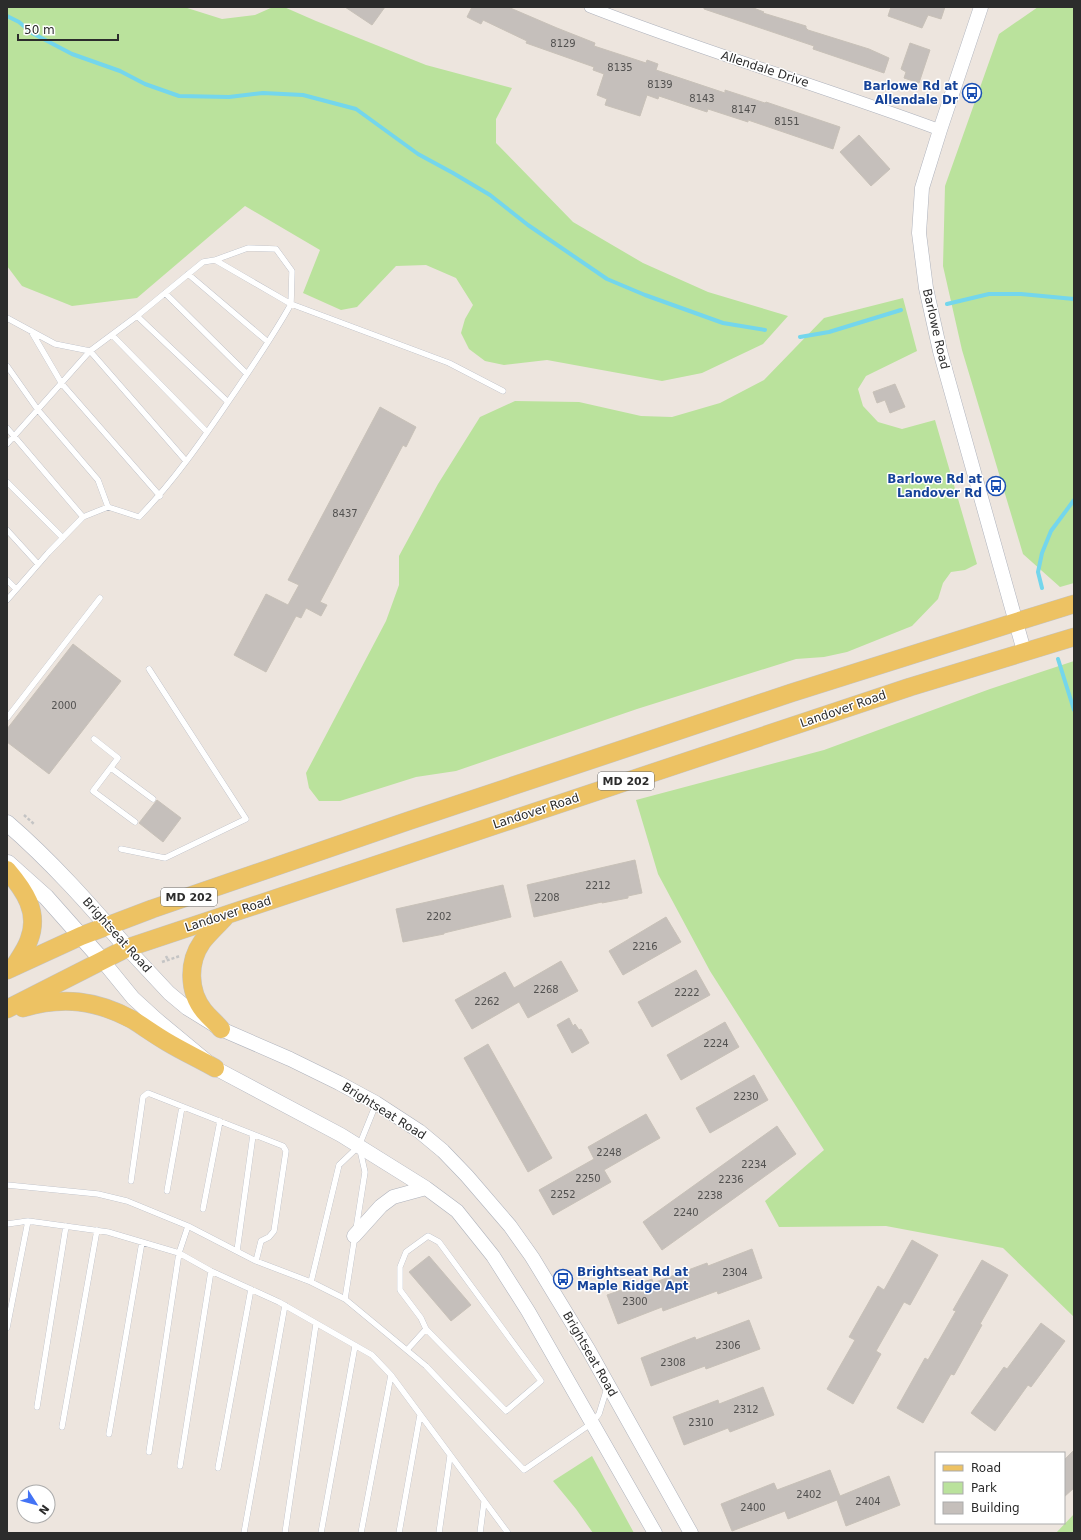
<svg xmlns="http://www.w3.org/2000/svg" width="1081" height="1540" viewBox="0 0 1081 1540" font-family="'DejaVu Sans',sans-serif">
  <rect width="100%" height="100%" fill="#ede5de"/>
  <path fill="#bae29c" d="M7,7H184L222,19L255,15L273,7H284L316,21L426,65L512,88L496,119V143L573,222L643,263L708,292L788,316L763,344L702,373L662,381L547,360L504,365L485,361L469,349L461,333L465,319L473,305L456,278L426,265L396,266L357,307L341,310L303,293L320,250L245,206L137,298L72,306L22,286L7,266Z
    M1038,7H1074V583L1060,587L1023,554L962,350L943,266L945,186L999,34Z
    M903,298L917,351L866,376L858,389L863,406L878,422L902,429L935,420L977,564L965,570L951,572L943,583L938,599L912,626L847,652L824,657L796,659L637,709L456,771L416,777L340,801H319L309,788L306,773L386,621L399,585V556L438,484L480,417L515,401L579,402L641,416L672,417L720,403L764,380L824,318Z
    M1074,661V1317L1003,1248L886,1226L779,1227L765,1201L824,1150L710,971L658,874L636,800L824,750L990,689Z
    M592,1456L634,1533H593L576,1509L553,1481Z
    M1074,1514V1533H1056Z"/>
  <g fill="none" stroke-linecap="round" stroke-linejoin="round">
    <path stroke="#74d6ec" stroke-width="4" d="M7,16L19,22L32,33L72,54L120,71L145,84L179,96L229,97L263,93L303,95L356,109L418,154L453,173L490,195L528,225L607,279L645,295L723,323L765,330
      M947,304L989,294H1021L1074,299
      M800,337L829,332L901,310
      M1042,588L1038,572L1042,553L1051,531L1074,500
      M1058,659L1074,710"/>
  </g>
  <path fill="#c5bfbb" stroke="#c8c1b8" d="M345,7H385L372,25Z
    M472,7H508L557,28L595,43L594,46L646,63L647,60L658,64L656,70L725,93V90L765,103L766,102L840,127L833,149L748,120V122L708,109L707,112L659,96L658,99L647,95L640,116L605,105L607,99L597,95L604,74L593,70L594,67L526,43L527,41L483,20L481,24L467,17Z
    M704,7H751L764,12L763,13L806,26V28L808,30L869,49L889,58L884,73L813,49L814,46L704,9Z
    M891,7H945L941,19L928,15L922,28L888,16Z
    M910,43L930,50L919,83L904,78L906,72L901,69Z
    M859,135L890,169L871,186L840,152Z
    M895,384L905,407L890,413L885,400L877,403L873,392Z
    M380,407L416,427L406,447L403,445L320,602L327,605L321,616L306,608L301,618L296,616L266,672L234,655L266,594L288,605L299,585L288,580Z
    M73,644L121,681L49,774L7,742V729Z
    M157,800L181,818L163,842L139,823Z
    M635,860L642,893L628,896V898L602,903V902L534,917L527,885Z
    M503,885L511,917L444,933V934L403,942L396,909Z
    M666,917L681,942L623,975L609,951Z
    M561,961L578,991L528,1018L519,1002L472,1029L455,1000L505,972L514,988Z
    M696,970L710,995L652,1027L638,1002Z
    M569,1018L573,1026L575,1024L579,1030L581,1029L589,1043L572,1053L557,1025Z
    M725,1022L739,1047L681,1080L667,1055Z
    M488,1044L552,1158L528,1172L464,1058Z
    M754,1075L768,1100L710,1133L696,1108Z
    M646,1114L660,1138L604,1170L611,1182L553,1215L539,1190L594,1159L588,1147Z
    M777,1126L796,1154L662,1250L643,1222Z
    M912,1240L938,1255L910,1305L904,1302L876,1351L881,1354L853,1404L827,1389L855,1340L849,1337L878,1286L884,1290Z
    M752,1249L762,1278L718,1294L717,1291L663,1311L662,1307L618,1324L607,1295L652,1279L653,1283L707,1263L708,1266Z
    M429,1256L471,1305L451,1321L409,1272Z
    M982,1260L1008,1275L980,1324L982,1325L954,1375L951,1374L923,1423L897,1408L925,1358L928,1360L956,1311L953,1310Z
    M749,1320L760,1349L706,1369L705,1366L651,1386L641,1358L695,1337L696,1340Z
    M1041,1323L1065,1341L1031,1387L1028,1385L995,1431L971,1413L1004,1367L1007,1369Z
    M763,1387L774,1415L730,1432L728,1428L684,1445L673,1417L718,1400L719,1404Z
    M1074,1450V1488L1064,1497V1460Z
    M830,1470L840,1496L889,1476L900,1505L846,1526L837,1500L788,1519L785,1511L732,1531L721,1504L774,1483L777,1490Z"/>
  <g fill="none" stroke-linecap="round" stroke-linejoin="round">
    <defs>
      <path id="service" d="M188,274L268,342
        M165,293L247,374
        M137,316L228,402
        M7,318L55,344L90,351L137,316L203,262L215,260L291,304L292,271L276,249L248,248L215,260
        M31,331L62,384L160,496
        M112,335L207,432
        M7,366L38,410L98,480L108,507
        M7,428L83,517
        M7,444L90,351L186,461
        M7,482L63,538
        M7,530L38,564
        M7,580L16,589
        M7,600L48,553L83,517L108,507L139,517C173,482 201,442 228,402C250,370 272,338 291,304L449,363L503,391
        M7,718L100,598
        M94,739L118,758L93,791L135,822
        M111,768L153,799
        M121,849L165,858L246,819L149,669
        M131,1181L143,1097L148,1093L283,1146L286,1151L274,1231L269,1237L261,1241L256,1261
        M7,1185L98,1194L127,1201L188,1226L256,1261L311,1282L345,1299L426,1366L524,1470L592,1423L599,1414L607,1388
        M167,1191L182,1107
        M203,1209L220,1121
        M7,1224L28,1221L108,1232L179,1253L149,1452
        M188,1226L179,1253L211,1271L279,1302L372,1355L391,1375L508,1533
        M237,1251L253,1135
        M311,1282L339,1165L359,1146L376,1104
        M345,1299L365,1172L360,1150
        M7,1328L28,1221
        M407,1350L426,1329L421,1318L400,1290V1267L406,1252L428,1236L439,1242L541,1381L506,1411L426,1329
        M37,1407L66,1226
        M62,1427L97,1230
        M109,1434L142,1242
        M180,1466L211,1271
        M218,1468L251,1289
        M244,1533L285,1305
        M285,1533L316,1324
        M321,1533L355,1346
        M361,1533L391,1375
        M399,1533L420,1415
        M439,1533L450,1456
        M480,1533L484,1502"/>
      <path id="minor" d="M590,7C705,52 824,87 940,130"/>
      <path id="tertiary" d="M981,7L940,130L922,188L919,233L926,288L940,351L1024,651
        M127,948L169,993L187,1008L221,1029L290,1059L339,1083L376,1103L419,1131L443,1151L467,1176L510,1226L532,1257L588,1349L691,1533
        M102,960L133,998L156,1019L215,1068L341,1135L426,1188L457,1211L493,1256L528,1311L655,1533
        M354,1236L381,1206L393,1197L426,1188"/>
      <path id="secondary" d="M7,823C51,861 89,904 127,948
        M8,863L46,897L102,960"/>
      <path id="primary" d="M7,870C24,890 40,912 29,940C26,949 20,957 15,965
        M7,970L81,936L152,909L408,821L791,693L1016,622L1074,604
        M23,1008C63,996 96,1000 133,1020C144,1027 155,1035 167,1042C182,1051 199,1059 215,1068
        M7,1009L127,948L910,687L1074,637
        M221,1029C216,1023 209,1017 204,1011C188,991 188,962 202,942C209,933 218,925 225,917"/>
    </defs>
    <use href="#service" stroke="#aeb2bc" stroke-width="6"/>
    <use href="#minor" stroke="#aeb2bc" stroke-width="12"/>
    <use href="#tertiary" stroke="#aeb2bc" stroke-width="15"/>
    <use href="#secondary" stroke="#aeb2bc" stroke-width="17"/>
    <use href="#primary" stroke="#c4c4c4" stroke-width="19"/>
    <path stroke="#c4c4c4" stroke-width="2.5" stroke-dasharray="3 2" stroke-linecap="butt" d="M24,815L34,824
      M166,956L168,960
      M162,962L180,956"/>
    <use href="#service" stroke="#fff" stroke-width="5.5"/>
    <use href="#minor" stroke="#fff" stroke-width="11"/>
    <use href="#tertiary" stroke="#fff" stroke-width="14"/>
    <use href="#secondary" stroke="#fff" stroke-width="16"/>
    <use href="#primary" stroke="#edc263" stroke-width="18"/>
  </g>
  <defs>
    <symbol id="bus-ring" viewBox="-11 -11 22 22"><circle r="9.5" fill="#fff" stroke="#1a4fb4" stroke-width="1.5"/><path d="M-5-6H5V4H4V6H2V4H-2V6H-4V4H-5ZM-3.5-4V0h7V-4ZM-3.5 1.2v1.5H-2V1.2ZM2 1.2v1.5H3.5V1.2Z" fill="#1a4fb4"/></symbol>
  </defs>
  <g fill-rule="evenodd">
    <use href="#bus-ring" x="961" y="82" width="22" height="22"/>
    <use href="#bus-ring" x="985" y="475" width="22" height="22"/>
    <use href="#bus-ring" x="552" y="1268" width="22" height="22"/>
  </g>
  <g text-anchor="middle" stroke-width="3" stroke-linejoin="round" paint-order="stroke">
    <g font-size="10" fill="#525150">
      <text x="563" y="47">8129</text>
      <text x="620" y="71">8135</text>
      <text x="660" y="88">8139</text>
      <text x="702" y="102">8143</text>
      <text x="744" y="113">8147</text>
      <text x="787" y="125">8151</text>
      <text x="345" y="517">8437</text>
      <text x="64" y="709">2000</text>
      <text x="598" y="889">2212</text>
      <text x="547" y="901">2208</text>
      <text x="439" y="920">2202</text>
      <text x="645" y="950">2216</text>
      <text x="546" y="993">2268</text>
      <text x="687" y="996">2222</text>
      <text x="487" y="1005">2262</text>
      <text x="716" y="1047">2224</text>
      <text x="746" y="1100">2230</text>
      <text x="609" y="1156">2248</text>
      <text x="754" y="1168">2234</text>
      <text x="588" y="1182">2250</text>
      <text x="731" y="1183">2236</text>
      <text x="563" y="1198">2252</text>
      <text x="710" y="1199">2238</text>
      <text x="686" y="1216">2240</text>
      <text x="735" y="1276">2304</text>
      <text x="635" y="1305">2300</text>
      <text x="728" y="1349">2306</text>
      <text x="673" y="1366">2308</text>
      <text x="746" y="1413">2312</text>
      <text x="701" y="1426">2310</text>
      <text x="809" y="1498">2402</text>
      <text x="868" y="1505">2404</text>
      <text x="753" y="1511">2400</text>
    </g>
    <g fill="#fff" stroke="#6b6b6b" stroke-width="1">
      <rect x="598" y="772" width="56" height="18" rx="3"/>
      <rect x="161" y="888" width="56" height="18" rx="3"/>
    </g>
    <g font-size="11" font-weight="bold" fill="#2c2c2c">
      <text x="626" y="785">MD 202</text>
      <text x="189" y="901">MD 202</text>
    </g>
    <g font-size="12" fill="#2c2c2c" stroke="#fff">
      <text transform="translate(765 69) rotate(18)" y="4">Allendale Drive</text>
      <text transform="translate(936 329) rotate(77)" y="4">Barlowe Road</text>
      <text transform="translate(843 709) rotate(-19)" y="4">Landover Road</text>
      <text transform="translate(536 811) rotate(-18)" y="4">Landover Road</text>
      <text transform="translate(228 914) rotate(-18)" y="4">Landover Road</text>
      <text transform="translate(117 935) rotate(48)" y="4">Brightseat Road</text>
      <text transform="translate(384 1111) rotate(32)" y="4">Brightseat Road</text>
      <text transform="translate(590 1354) rotate(60)" y="4">Brightseat Road</text>
    </g>
    <g font-size="12" font-weight="bold" fill="#164399" stroke="#fff" text-anchor="end">
      <text x="958" y="90">Barlowe Rd at<tspan x="958" dy="14">Allendale Dr</tspan></text>
      <text x="982" y="483">Barlowe Rd at<tspan x="982" dy="14">Landover Rd</tspan></text>
      <text x="577" y="1276" text-anchor="start">Brightseat Rd at<tspan x="577" dy="14">Maple Ridge Apt</tspan></text>
    </g>
  </g>
  <rect width="1081" height="1540" fill="none" stroke="#2c2c2c" stroke-width="16"/>
  <rect x="935" y="1452" width="130" height="72" fill="#ffffff" stroke="#ababab"/>
  <rect x="943" y="1465" width="20" height="6" fill="#edc263" stroke="#ababab"/>
  <text x="971" y="1472" font-size="12" fill="#2c2c2c">Road</text>
  <rect x="943" y="1482" width="20" height="12" fill="#bae29c" stroke="#ababab"/>
  <text x="971" y="1492" font-size="12" fill="#2c2c2c">Park</text>
  <rect x="943" y="1502" width="20" height="12" fill="#c5bfbb" stroke="#ababab"/>
  <text x="971" y="1512" font-size="12" fill="#2c2c2c">Building</text>
  <g transform="translate(36 1504) rotate(126)"><circle r="19" fill="#ffffff" stroke="#ababab"/>
  <path d="M0-3L7 15L0 10L-7 15Z" fill="#4373f5"/>
  <text y="-6" font-size="11" font-weight="bold" text-anchor="middle" fill="#2c2c2c">N</text>
  </g>
  <path d="M18 34v6h100v-6" fill="none" stroke="#2c2c2c" stroke-width="2"/>
  <text x="24" y="34" font-size="12" fill="#2c2c2c" stroke="#ffffff" stroke-width="3" paint-order="stroke">50 m</text>
</svg>
